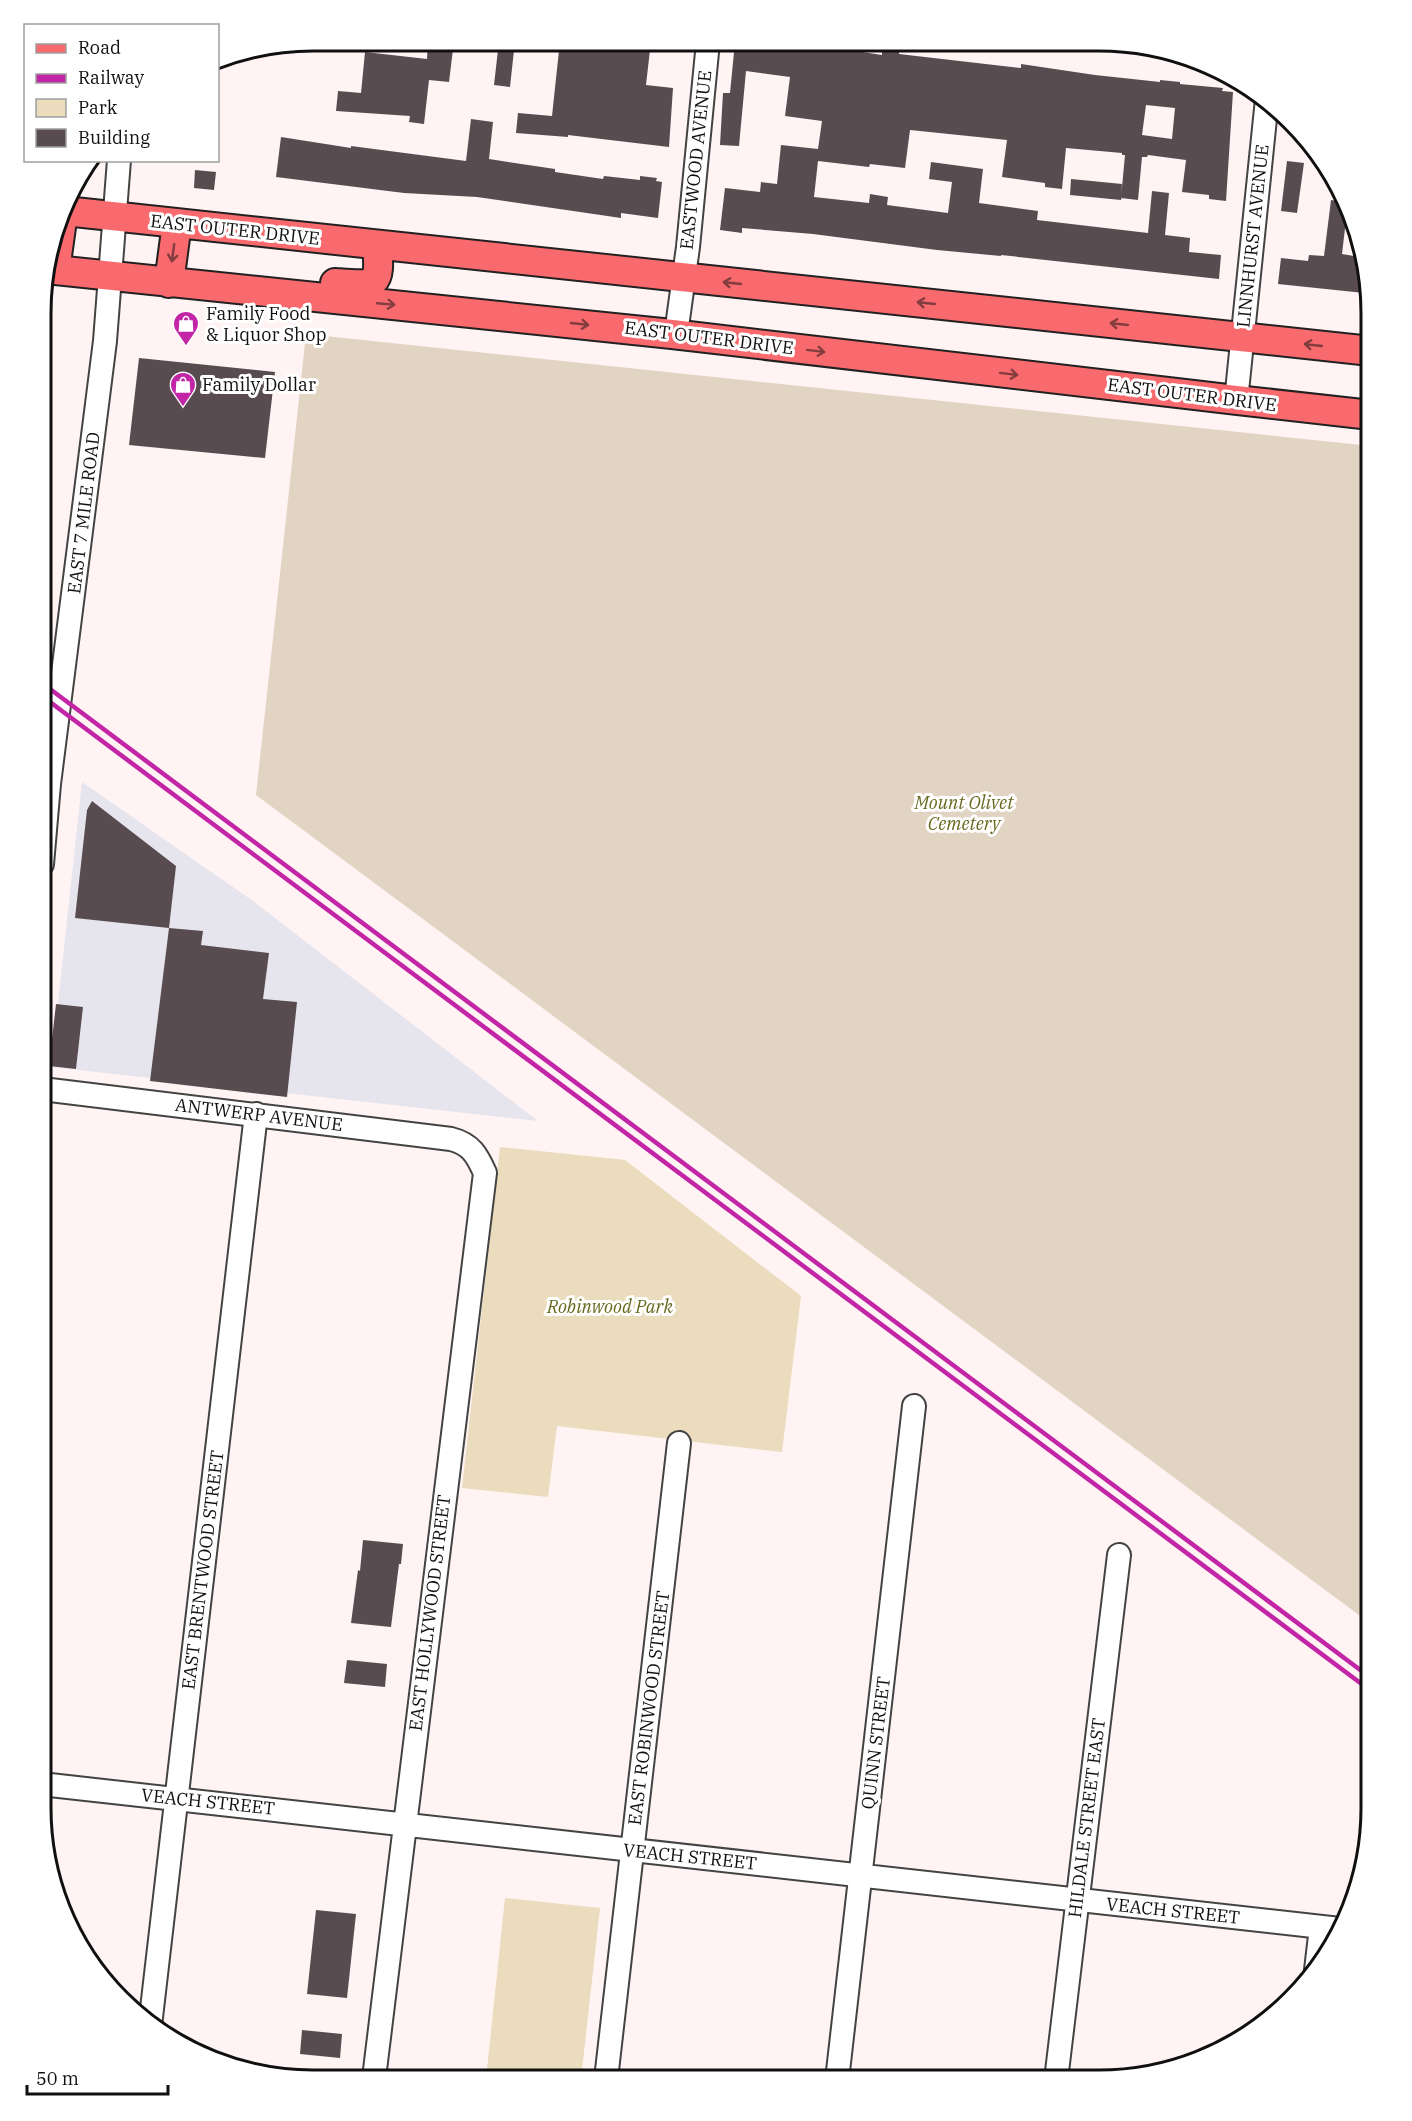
<svg xmlns="http://www.w3.org/2000/svg" width="1412" height="2121" viewBox="0 0 1412 2121" font-family="'IBM Plex Serif',serif">
  <rect width="100%" height="100%" fill="#fff3f3"/>
  <path fill="#e6e5ee" d="M82,782L253,901L538,1121L51,1067Z"/>
  <path fill="#eadcbc" d="M500,1147L625,1160L801,1296L782,1452L557,1426L548,1497L462,1488Z
    M505,1898L600,1908L581,2079H486Z"/>
  <path fill="#e2d4c3" d="M306,334L1371,446V1624L256,795Z"/>
  <path fill="#594c51" fill-rule="evenodd" d="M428,41H454L449,82L429,80L424,124L409,122L410,116L336,111L338,91L361,93L365,52L427,59Z
    M499,41H515L510,87L494,85Z
    M560,41H651L646,85L673,88L669,147L568,135V137L516,133L518,113L552,116Z
    M735,42H783L817,45L882,55V50L899,52V54L1021,68V64L1095,75L1160,82V80L1180,82V84L1223,88L1222,91L1233,92L1226,201L1209,199V195L1182,192L1186,160L1148,155L1147,157H1142L1138,200L1121,198L1125,155H1122V153L1066,148L1062,189L1045,187V183L1002,177L1007,140L910,130L905,168L870,164L869,167L818,161L814,197L869,203L870,194L888,197L887,205L948,213L952,182L929,179L931,162L983,169L979,203L1038,211L1037,220L1148,233L1152,191L1169,193L1165,235L1190,238L1189,252L1221,255L1219,279L1001,255V256L937,250L813,234L742,228V233L720,230L725,188L760,192L761,182L777,184L781,145L818,149L822,121L785,116L790,77L746,71L739,146L720,145L723,93H730ZM1146,105L1175,108L1172,139L1142,135Z
    M471,119L493,122L489,159L555,169V172L603,179L604,176L640,180V176L657,178L656,181L662,182L658,218L621,213V218L477,197L404,193L276,177L281,137L351,148V146L466,161Z
    M1287,161L1304,163L1297,213L1281,211Z
    M195,170L216,172L214,190L194,188Z
    M1071,179L1122,184L1121,200L1070,195Z
    M1331,200L1348,203L1342,254L1360,257L1365,281L1364,293L1278,284L1281,258L1308,261L1309,255L1324,256Z
    M139,358L275,372L265,458L129,445Z
    M92,801L176,866L169,928L75,918L87,810Z
    M169,928L203,931L201,945L269,953L263,999L297,1002L287,1097L150,1081Z
    M56,1004L83,1007L76,1069L49,1066Z
    M363,1540L403,1544L401,1564H399L391,1627L351,1623L358,1570L360,1571Z
    M347,1660L387,1664L385,1687L344,1683Z
    M316,1910L356,1914L347,1998L307,1994Z
    M302,2030L342,2034L340,2058L300,2054Z"/>
  <g fill="none" stroke-linecap="round" stroke-linejoin="round">
    <defs>
      <path id="minor" d="M676,334L688,247L708,42
        M1236,401L1267,99
        M42,864L49,784L105,341L119,160
        M42,1089L451,1139C471,1144 477,1155 485,1173L374,2078
        M41,1784L1340,1929
        M1316,1970L1321,1927
        M150,2026L256,1114
        M606,2079L679,1443
        M837,2080L914,1406
        M1056,2080L1119,1555"/>
      <path id="major" d="M65,211L1371,351
        M46,269C254,292 463,311 672,334C906,359 1138,390 1371,415
        M55,270L62,220
        M169,283L177,223
        M335,283C376,286 381,288 377,245"/>
    </defs>
    <use href="#minor" stroke="#434343" stroke-width="26"/>
    <use href="#major" stroke="#212121" stroke-width="32"/>
    <use href="#minor" stroke="#fff" stroke-width="22"/>
    <use href="#major" stroke="#f86a6e" stroke-width="28"/>
    <path stroke="#c226a7" stroke-width="4.5" d="M42,683L1371,1678
      M42,696L1371,1691"/>
  </g>
  <defs><path id="oneway-shaft" d="M-6 0H5M1.5-3L5.5 0L1.5 3" fill="none" stroke-width="1.6" stroke-linecap="round" stroke-linejoin="round" transform="scale(1.5)"/></defs>
  <g stroke="#843d3f">
    <use href="#oneway-shaft" transform="translate(173 253) rotate(98)"/>
    <use href="#oneway-shaft" transform="translate(732 283) rotate(-174)"/>
    <use href="#oneway-shaft" transform="translate(926 303) rotate(-174)"/>
    <use href="#oneway-shaft" transform="translate(386 304) rotate(5)"/>
    <use href="#oneway-shaft" transform="translate(580 324) rotate(6)"/>
    <use href="#oneway-shaft" transform="translate(1119 324) rotate(-174)"/>
    <use href="#oneway-shaft" transform="translate(1313 345) rotate(-174)"/>
    <use href="#oneway-shaft" transform="translate(816 351) rotate(7)"/>
    <use href="#oneway-shaft" transform="translate(1009 374) rotate(7)"/>
  </g>
  <defs>
    <symbol id="shop-pin" viewBox="-11 -11 22 30"><path d="M0 17L-7.5 6A9.5 9.5 0 1 1 7.5 6Z" fill="#c226a7" stroke="#fff"/><path d="M-5-2.5h2.3a2.7 3.5 0 0 1 5.4 0H5L5.5 6h-11ZM-1.5-2.5h3a1.5 2.3 0 0 0-3 0Z" fill="#fff"/></symbol>
  </defs>
  <g fill-rule="evenodd">
    <use href="#shop-pin" x="171" y="309" width="30" height="40"/>
    <use href="#shop-pin" x="168" y="370" width="30" height="40"/>
  </g>
  <g text-anchor="middle" stroke-width="6" stroke-linejoin="round" paint-order="stroke">
    <g font-size="18" fill="#101010" stroke="#fff">
      <text transform="translate(696 160) rotate(-84)" y="6">EASTWOOD AVENUE</text>
      <text transform="translate(235 230) rotate(6)" y="6">EAST OUTER DRIVE</text>
      <text transform="translate(1253 236) rotate(-84)" y="6">LINNHURST AVENUE</text>
      <text transform="translate(709 338) rotate(7)" y="6">EAST OUTER DRIVE</text>
      <text transform="translate(1192 395) rotate(7)" y="6">EAST OUTER DRIVE</text>
      <text transform="translate(84 513) rotate(-83)" y="6">EAST 7 MILE ROAD</text>
      <text transform="translate(259 1115) rotate(7)" y="6">ANTWERP AVENUE</text>
      <text transform="translate(203 1570) rotate(-83)" y="6">EAST BRENTWOOD STREET</text>
      <text transform="translate(430 1613) rotate(-83)" y="6">EAST HOLLYWOOD STREET</text>
      <text transform="translate(649 1708) rotate(-83)" y="6">EAST ROBINWOOD STREET</text>
      <text transform="translate(876 1743) rotate(-83)" y="6">QUINN STREET</text>
      <text transform="translate(208 1802) rotate(6)" y="6">VEACH STREET</text>
      <text transform="translate(1087 1818) rotate(-83)" y="6">HILDALE STREET EAST</text>
      <text transform="translate(690 1857) rotate(6)" y="6">VEACH STREET</text>
      <text transform="translate(1173 1911) rotate(6)" y="6">VEACH STREET</text>
    </g>
    <g font-size="18" fill="#101010" stroke="#fff" text-anchor="start">
      <text x="206" y="320">Family Food<tspan x="206" dy="21">&amp; Liquor Shop</tspan></text>
      <text x="202" y="391">Family Dollar</text>
    </g>
    <g font-size="18" font-style="italic" fill="#68691f" stroke="#fff">
      <text x="964" y="809">Mount Olivet<tspan x="964" dy="21">Cemetery</tspan></text>
      <text x="610" y="1313">Robinwood Park</text>
    </g>
  </g>
  <path d="M0 0H1412V2121H0ZM313 51H1099A262 262 0 0 1 1361 313V1808A262 262 0 0 1 1099 2070H313A262 262 0 0 1 51 1808V313A262 262 0 0 1 313 51Z" fill="#fff" fill-rule="evenodd"/>
  <path fill="none" stroke="#101010" stroke-width="3" d="M313 51H1099A262 262 0 0 1 1361 313V1808A262 262 0 0 1 1099 2070H313A262 262 0 0 1 51 1808V313A262 262 0 0 1 313 51Z"/>
  <rect x="24" y="24" width="195" height="138" fill="#ffffff" stroke="#9f9f9f" stroke-width="1.5"/>
  <rect x="36" y="44" width="30" height="9" fill="#f86a6e" stroke="#9f9f9f" stroke-width="1.5"/>
  <text x="78" y="54" font-size="18" fill="#101010">Road</text>
  <rect x="36" y="74" width="30" height="9" fill="#c226a7" stroke="#9f9f9f" stroke-width="1.5"/>
  <text x="78" y="84" font-size="18" fill="#101010">Railway</text>
  <rect x="36" y="99" width="30" height="18" fill="#eadcbc" stroke="#9f9f9f" stroke-width="1.5"/>
  <text x="78" y="114" font-size="18" fill="#101010">Park</text>
  <rect x="36" y="129" width="30" height="18" fill="#594c51" stroke="#9f9f9f" stroke-width="1.5"/>
  <text x="78" y="144" font-size="18" fill="#101010">Building</text>
  <path d="M27 2085v9h141v-9" fill="none" stroke="#101010" stroke-width="3"/>
  <text x="36" y="2085" font-size="18" fill="#101010" stroke="#ffffff" stroke-width="4.5" paint-order="stroke">50 m</text>
</svg>
